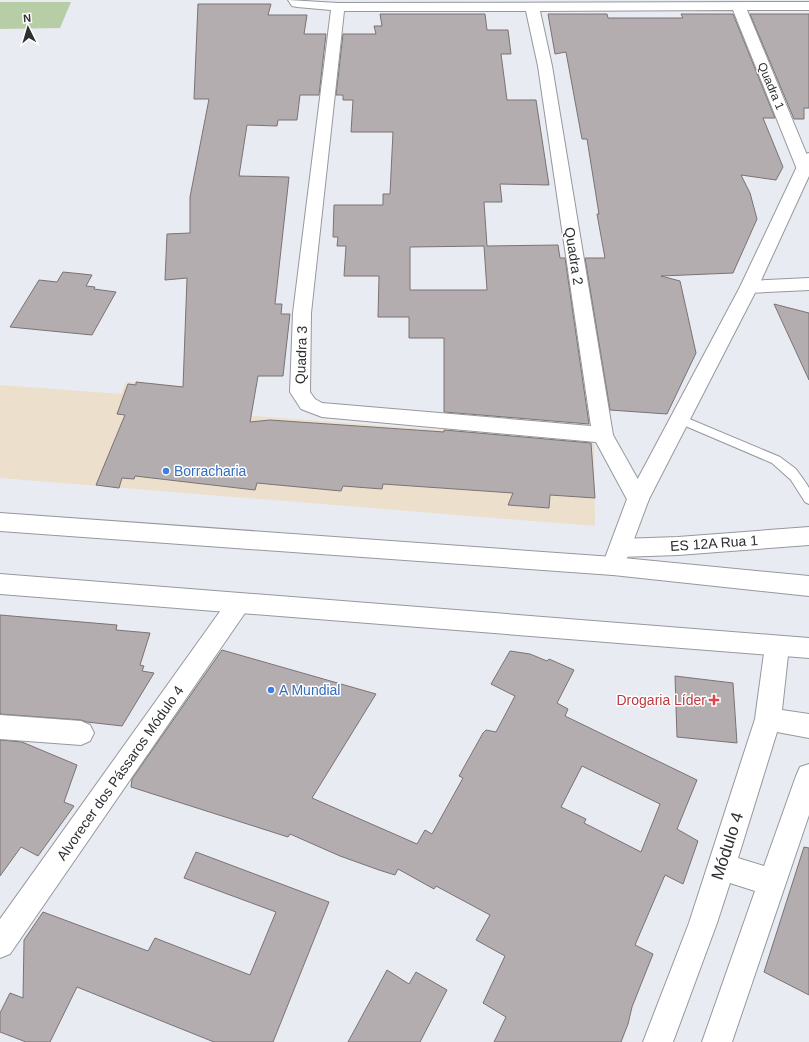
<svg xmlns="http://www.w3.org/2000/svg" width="809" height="1042" viewBox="0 0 809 1042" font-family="Arial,sans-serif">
  <rect width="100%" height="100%" fill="#e8ebf1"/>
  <path fill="#ecdfcb" d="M126,382L183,386L175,410L594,442L595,526L0,478V385L121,394Z"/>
  <path fill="#b6cda6" d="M0,2H71L60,28L0,29Z"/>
  <path fill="#b4adaf" stroke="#7a7375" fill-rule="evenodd" d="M198,4H271L268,15H307L304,34H326L319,95H300L297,120H278L277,126L247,125L239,176L289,177L275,304H282L281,314H290L283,376H258L250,422L270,420L444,432V430L591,443L595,498L550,495L549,508L508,505L513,493L383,484L382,489L343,486L341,491L257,483L255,490L135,476L134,479L122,478L119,488L96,485L125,415L117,414L128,384L136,385V382L183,387L187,278L165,280L167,234L190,233V197L209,99H194Z
    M380,14H485L487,30H508L511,54H501L507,100H536L549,185L500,184L502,202H484L487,246L558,245L560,258H565L589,424L444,412V338H409V317H378L379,276H344L346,246H337L338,237H333L334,205H383V194H390L393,132H351L353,100H343V95H336L343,34H376L374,26H382ZM484,246L487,290H410V247Z
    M548,14H607L608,18H683L681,14H733L775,118H763L783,167L776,180L741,175L750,193L757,219L733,273L661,276L680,281L696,353L667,414L610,410L585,258H605L597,214H599L587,139H582L566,52L555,54Z
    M750,14H809V108H804V119H794Z
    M63,272L92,275L86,286L95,287L94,289L116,292L92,335L10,327L39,280L57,282Z
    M774,304L809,313V380Z
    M0,615L117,625L116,630L150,633L140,665L144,666L142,671L154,673L122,726L87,722L81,720L0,714Z
    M222,650L376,694L312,798L417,844L425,830L432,834L463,778L459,776L483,733L486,730L496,732L515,696L491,684L510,651L530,654L547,661L549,659L574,670L557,703L568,709L565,716L697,780L677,829L698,841L683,884L665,875L635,945L653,954L632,1007L628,1024L621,1042H494L506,1017L483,1003L505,956L476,940L490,915L436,886L434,889L398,869L395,875L379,870L340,856L290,834L288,837L131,787L132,779ZM582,766L660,804L641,852L584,823L586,819L561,807Z
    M675,676L733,683L737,743L677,737Z
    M0,740L22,742L77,765L64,802L74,806L38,856L21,847L0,876Z
    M804,847L809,848V995L764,972Z
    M196,852L329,902L273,1042H214L77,987L50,1042H26L0,1032V1013L10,993L23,998L24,940L43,912L148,951L155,938L250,975L276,912L184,878Z
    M387,970L409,984L416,972L447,990L420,1042H348Z"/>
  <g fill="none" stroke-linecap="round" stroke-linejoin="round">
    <defs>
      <path id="service" d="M680,415L780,457L796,469L806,483L809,488V504L805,502L791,480L772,463L676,422L674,419L676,416Z"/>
      <path id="minor" d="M288,0L338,3L809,2V10H747L809,160V171L804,172L798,170L796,167L733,10L540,11L552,66L613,435L649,499L646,505L638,507L630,505L596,442L322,417L301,409L290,392L293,313L331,10L297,7L292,6ZM344,11H526L538,66L591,426L322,403L315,399L310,392L311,313Z
        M809,278V290L749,293L743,291L740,287L743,283L749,281Z
        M809,527V545L678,555L620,557L612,554L609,548L612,542L620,539L678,537Z
        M239,593L247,596L251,603L247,610L10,954L0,958V919L231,596Z
        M777,636L786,639L789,646L782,710L809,714V738L777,732L738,858L764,866L796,776L800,767L809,764V815L732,1042H702L755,891L730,883L717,923L673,1042H643L689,923L755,719L765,646L768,639Z
        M0,715L81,721L90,725L94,733L90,741L81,745L0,739Z"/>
      <path id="tertiary" d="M809,153V176L758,287L649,499L624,566L621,573L613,575L605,573L602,566L627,499L740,287L801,158L803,155Z"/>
      <path id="secondary" d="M0,513L613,557L809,576V596L613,575L0,531Z
        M0,574L809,638V658L0,594Z"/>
    </defs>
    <use href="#service" stroke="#96989e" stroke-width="2"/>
    <use href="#minor" stroke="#96989e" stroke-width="2"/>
    <use href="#tertiary" stroke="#96989e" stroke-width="2"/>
    <use href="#secondary" stroke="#96989e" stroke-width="2"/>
    <use href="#service" fill="#fff" fill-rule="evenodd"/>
    <use href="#minor" fill="#fff" fill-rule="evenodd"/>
    <use href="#tertiary" fill="#fff" fill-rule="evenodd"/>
    <use href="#secondary" fill="#fff" fill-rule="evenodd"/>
  </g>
  <g fill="#3f7fe0" stroke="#fff" stroke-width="1.5">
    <circle cx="166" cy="471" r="4"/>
    <circle cx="271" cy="690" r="4"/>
  </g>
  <path fill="#e0444e" stroke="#fff" stroke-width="1.5" d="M712 694h4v4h4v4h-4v4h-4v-4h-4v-4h4z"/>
  <g text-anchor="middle" stroke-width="3" stroke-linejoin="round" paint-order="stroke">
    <g font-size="12" fill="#2e2f31" stroke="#fff">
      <text transform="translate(771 86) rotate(67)" y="4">Quadra 1</text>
    </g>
    <g font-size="14" fill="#2e2f31" stroke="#fff">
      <text transform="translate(574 256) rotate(81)" y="5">Quadra 2</text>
      <text transform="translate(301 355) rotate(-88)" y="5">Quadra 3</text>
      <text transform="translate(714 543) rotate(-4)" y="5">ES 12A Rua 1</text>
      <text transform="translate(120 773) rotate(-55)" y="5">Alvorecer dos Pássaros Módulo 4</text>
    </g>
    <g font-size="14" fill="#366cbe" stroke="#fff" text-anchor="start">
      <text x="174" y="476">Borracharia</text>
      <text x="279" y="695">A Mundial</text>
    </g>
    <g font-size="14" fill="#be3a42" stroke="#fff" text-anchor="end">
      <text x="706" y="705">Drogaria Líder</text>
    </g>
    <g font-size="17" fill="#2e2f31" stroke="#fff">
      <text transform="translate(727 846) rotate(-72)" y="6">Módulo 4</text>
    </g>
  </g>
  <g transform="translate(28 28) rotate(355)" stroke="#ffffff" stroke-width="3" paint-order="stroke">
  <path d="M0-3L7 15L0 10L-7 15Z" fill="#2e2f31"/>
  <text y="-6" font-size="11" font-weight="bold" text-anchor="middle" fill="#2e2f31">N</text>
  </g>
</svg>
